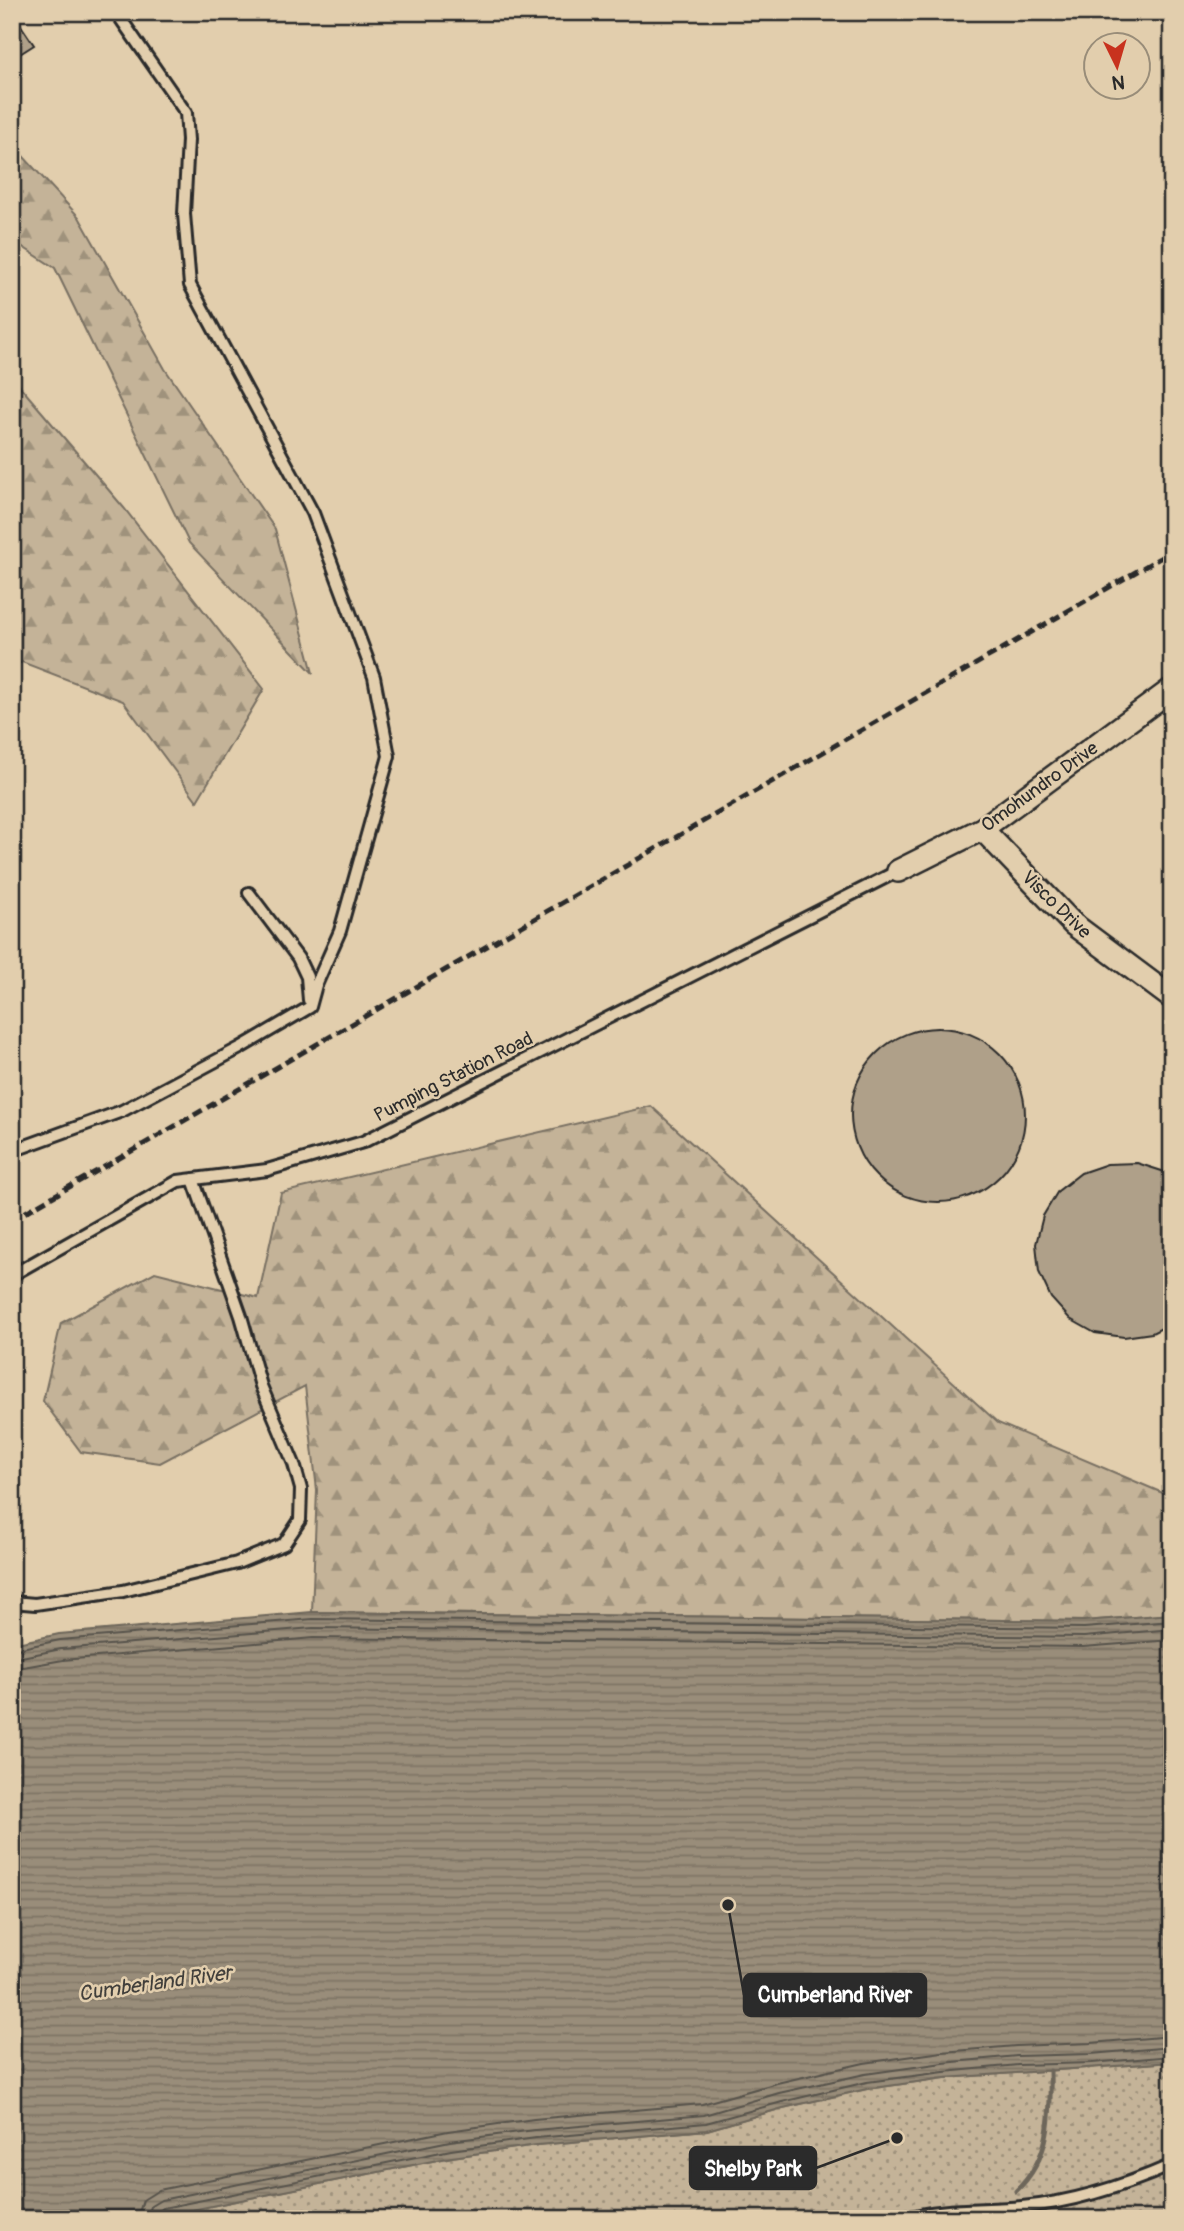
<svg xmlns="http://www.w3.org/2000/svg" width="1184" height="2231" viewBox="0 0 1184 2231" font-family="Pangolin,sans-serif">
  <defs>
    <pattern id="forest-firs" width="22" height="20" patternUnits="userSpaceOnUse" patternTransform="scale(1.75)"><rect width="22" height="20" fill="#c4b398"/><path d="M5 1l3.5 6h-7zM16 11l3.5 6h-7z" fill="#9f927c"/></pattern>
    <pattern id="park-dots" width="8" height="8" patternUnits="userSpaceOnUse" patternTransform="scale(1.75)"><rect width="8" height="8" fill="#c4b398"/><path d="M2 2h.1M6 6h.1" fill="none" stroke="#9f927c" stroke-width="1.8" stroke-linecap="round"/></pattern>
    <pattern id="water-rules" width="6" height="5" patternUnits="userSpaceOnUse" patternTransform="scale(1.75)"><rect width="6" height="5" fill="#998d7a"/><path d="M0 2.5h6" fill="none" stroke="#7d7364"/></pattern>
  </defs>
  <rect width="100%" height="100%" fill="#e2cead"/>
  <filter id="ink" filterUnits="userSpaceOnUse"><feTurbulence type="fractalNoise" baseFrequency=".0143" numOctaves="2"/><feDisplacementMap in="SourceGraphic" scale="14" xChannelSelector="R" yChannelSelector="G"/><feConvolveMatrix kernelMatrix="1 2 1 2 8 2 1 2 1" color-interpolation-filters="sRGB"/></filter>
  <g filter="url(#ink)">
    <path fill="url(#forest-firs)" stroke="#786f62" stroke-width="2" d="M12,144L79,217L165,369L275,529L313,673L189,543L55,268L12,240Z
      M12,377L124,508L264,689L197,801L123,701L22,662L12,667Z
      M651,1106L998,1423L1172,1497V1614L1084,1621L312,1612L317,1490L305,1386L160,1463L81,1452L43,1401L61,1323L155,1272L258,1298L281,1193Z"/>
    <path fill="url(#park-dots)" stroke="#786f62" stroke-width="2" d="M1172,2062V2219H148L452,2157L537,2145L707,2130L783,2108L867,2089L945,2078Z"/>
    <path fill="url(#water-rules)" stroke="#6d665a" stroke-width="2" d="M312,1612L1084,1621L1172,1614V2062L945,2078L867,2089L783,2108L707,2130L537,2145L452,2157L148,2219H12V1644L59,1634Z"/>
    <g fill="none" stroke-linecap="round" stroke-linejoin="round">
      <path stroke="#57524b" stroke-width="2" d="M12,1650L60,1640L313,1619L1084,1628L1172,1621
        M12,1659L61,1649L313,1628L1084,1637L1172,1629
        M12,1669L63,1660L313,1638L1083,1647L1172,1640
        M137,2219L143,2200L159,2190L448,2131L534,2119L702,2104L777,2083L864,2063L942,2052L1016,2046L1091,2043L1172,2036
        M148,2219L151,2206L161,2200L450,2141L535,2130L704,2115L779,2093L865,2074L943,2063L1017,2056L1091,2054L1172,2047
        M157,2219L158,2212L163,2208L451,2150L536,2138L706,2123L782,2102L867,2082L944,2072L1018,2065L1092,2063L1172,2056"/>
      <path stroke="#6d665a" stroke-width="5" d="M1016,2191C1051,2158 1051,2116 1050,2071"/>
    </g>
    <path fill="#afa089" stroke="#2b2b2b" stroke-width="2" d="M12,12L34,45L12,59Z
      M851 1115a87 87 0 1 1 174 0a87 87 0 1 1-174 0Z
      M1137,1163L1165,1172L1172,1177V1323L1152,1333L1124,1337L1095,1333L1070,1319L1051,1298L1039,1272L1036,1244L1043,1216L1058,1191L1081,1173L1107,1164Z"/>
    <g fill="none" stroke-linecap="round" stroke-linejoin="round">
      <defs>
        <path id="lane" d="M249,893L298,958L307,977L309,1000
          M12,1151L122,1111L240,1048L310,1007L316,985L340,931L389,756L374,677L313,513L190,285L184,214L188,140L186,113L116,12
          M12,1275L178,1181L267,1170L363,1142L898,871
          M12,1602L35,1604L123,1591L237,1563L284,1544L300,1520L301,1489L294,1464L261,1386L241,1316L193,1179
          M905,2219C943,2207 983,2211 1022,2207C1075,2202 1124,2186 1172,2165"/>
        <path id="street" d="M982,829L1073,924L1172,998
          M898,871L982,829L1172,689"/>
      </defs>
      <use href="#lane" stroke="#2b2b2b" stroke-width="16"/>
      <use href="#street" stroke="#2b2b2b" stroke-width="26"/>
      <path stroke="#2b2b2b" stroke-width="3.5" stroke-dasharray="2 5" stroke-linecap="butt" d="M1100,2219V2207
        M1169,2219L1172,2205"/>
      <use href="#lane" stroke="#e2cead" stroke-width="10"/>
      <use href="#street" stroke="#e2cead" stroke-width="21"/>
      <path stroke="#2b2b2b" stroke-width="5" stroke-dasharray="10 5" stroke-linecap="butt" d="M12,1220L1172,551"/>
    </g>
  </g>
  <g text-anchor="middle" stroke-width="5" stroke-linejoin="round" paint-order="stroke">
    <g font-size="19" fill="#2b2b2b" stroke="#e2cead">
      <text transform="translate(1039 786) rotate(-36)" y="7">Omohundro Drive</text>
      <text transform="translate(1057 904) rotate(44)" y="7">Visco Drive</text>
      <text transform="translate(453 1076) rotate(-27)" y="7">Pumping Station Road</text>
    </g>
    <g font-size="21" font-style="italic" fill="#413f3b" stroke="#e2cead">
      <text transform="translate(155 1983) rotate(-8)" y="7">Cumberland River</text>
    </g>
  </g>
  <path fill="none" stroke="#2b2b2b" stroke-width="2.5" d="M728 1905L744 1995M897 2138L816 2168"/>
  <g fill="#2b2b2b" stroke="#e2cead" stroke-width="2.5">
    <circle cx="728" cy="1905" r="7"/>
    <circle cx="897" cy="2138" r="7"/>
  </g>
  <g fill="#2b2b2b" stroke="#2b2b2b" stroke-width="2.5">
    <rect x="744" y="1974" width="182" height="42" rx="7"/>
    <rect x="690" y="2147" width="126" height="42" rx="7"/>
  </g>
  <g font-size="21" text-anchor="middle" font-weight="bold" fill="#fff">
    <text x="835" y="2002">Cumberland River</text>
    <text x="753" y="2176">Shelby Park</text>
  </g>
  <rect width="1184" height="2231" fill="none" stroke="#e2cead" stroke-width="42"/>
  <rect x="21" y="21" width="1142" height="2189" fill="none" stroke="#2b2b2b" stroke-width="2.5" filter="url(#ink)"/>
  <g transform="translate(1117 66) rotate(175)"><circle r="33" fill="#e2cead" stroke="#998d79" stroke-width="2"/>
  <path d="M0-5L12 26L0 18L-12 26Z" fill="#c8321e"/>
  <text y="-10" font-size="19" font-weight="bold" text-anchor="middle" fill="#2b2b2b">N</text>
  </g>
</svg>
